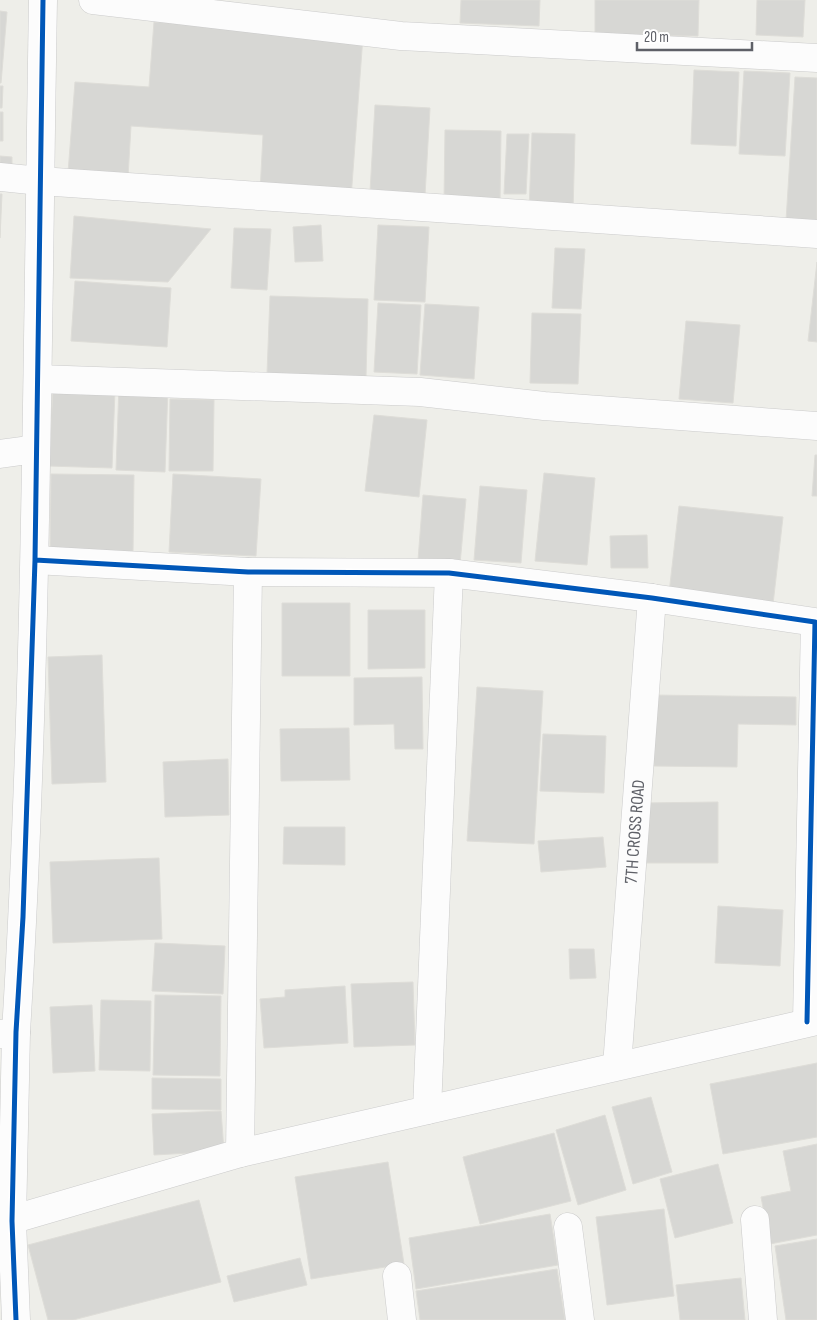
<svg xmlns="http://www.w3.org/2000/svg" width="817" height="1320" viewBox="0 0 817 1320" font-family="'Sofia Sans Condensed',sans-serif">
  <rect width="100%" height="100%" fill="#eeeee9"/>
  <path fill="#d7d7d4" stroke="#deddd8" d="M461,0H540L539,26L460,23Z
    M595,0H699L698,36L595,35Z
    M757,0H805L803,37L756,35Z
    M0,11L7,12L1,83H0Z
    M154,22L363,36L351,198L260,192L263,135L131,126L128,177L68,173L75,82L149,87Z
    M694,70L739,72L736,146L691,144Z
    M744,71L790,73L785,156L739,154Z
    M795,77L817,78V223L786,221Z
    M0,86H3L2,108H0Z
    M375,105L430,108L425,195L370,192Z
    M0,112H3V141H0Z
    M445,130L501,131L500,203L444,202Z
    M532,133L575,134L573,212L529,211Z
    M507,134H529L526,194H504Z
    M0,156L12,157V175H0Z
    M0,194H2L0,238Z
    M74,216L211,229L168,282L70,278Z
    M321,225L323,261L295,262L293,227Z
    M378,225L429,227L425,302L374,300Z
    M234,228L271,229L267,290L231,288Z
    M555,248L585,249L581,309L552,308Z
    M817,262V342L808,341Z
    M75,281L171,288L167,347L71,341Z
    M270,296L368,299L366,377L267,374Z
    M378,303L421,305L417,374L374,372Z
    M425,304L479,307L474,379L420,375Z
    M532,313L581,314L578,384L530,383Z
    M686,321L740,325L733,403L679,399Z
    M119,385L168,387L165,472L116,470Z
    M53,388L115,390L112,468L49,466Z
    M170,399L214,400L213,471H169Z
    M374,415L427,420L419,497L365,491Z
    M815,455H817V496H812Z
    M544,473L595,478L587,565L535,561Z
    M51,474L134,475L133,554L50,553Z
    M173,474L261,479L256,556L169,552Z
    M480,486L527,490L521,563L474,560Z
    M423,495L466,499L460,564L418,560Z
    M679,506L783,517L773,604L669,593Z
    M647,535L648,568H611L610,536Z
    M282,603H350V676H282Z
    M368,610H425V668L368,669Z
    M102,655L106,782L52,784L48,657Z
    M422,677L423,749H395L394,724L354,725V678Z
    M477,687L543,691L534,844L467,841Z
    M654,695L796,697V725L738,724L737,767L654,766Z
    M349,728L350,780L281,781L280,729Z
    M543,734L606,736L604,793L540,791Z
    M228,759L229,815L165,817L163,762Z
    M718,802V863H644V803Z
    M284,827H345V865L283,864Z
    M603,837L606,867L541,872L538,841Z
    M159,858L162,939L53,943L50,862Z
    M718,906L783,910L780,966L715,963Z
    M155,943L225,946L223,994L152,991Z
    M569,949H594L596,978L570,979Z
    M413,982L415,1045L354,1047L351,984Z
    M345,986L348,1043L264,1048L260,999L285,997V990Z
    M155,995L221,996L220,1076L153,1075Z
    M101,1000L151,1001L150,1071L99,1070Z
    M92,1005L95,1071L53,1073L50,1007Z
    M817,1063V1137L723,1154L710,1084Z
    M152,1078L221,1079V1110L152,1109Z
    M651,1097L672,1172L633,1184L612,1107Z
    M221,1111L224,1151L154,1155L152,1114Z
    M605,1115L626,1190L578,1205L556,1130Z
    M554,1133L571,1201L480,1224L463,1157Z
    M817,1144V1235L770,1244L761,1197L791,1191L783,1151Z
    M388,1162L404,1264L311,1279L295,1177Z
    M718,1164L733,1223L675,1238L660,1179Z
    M199,1200L221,1282L73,1320H48L28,1245Z
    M664,1209L674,1296L607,1305L596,1217Z
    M550,1214L558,1265L416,1289L409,1238Z
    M817,1239V1320H786L775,1246Z
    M300,1258L307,1285L234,1302L227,1276Z
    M557,1269L565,1320H420L416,1291Z
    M741,1278L745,1320H680L676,1285Z"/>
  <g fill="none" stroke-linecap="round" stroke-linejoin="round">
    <defs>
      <g id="minor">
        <path d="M93,0L401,36L817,58"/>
        <path d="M0,177L40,181L817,234"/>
        <path d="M38,379L420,392L544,406L817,426"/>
        <path d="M0,454L36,449"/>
        <path d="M35,560L248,572L449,573L652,598L815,622L807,1022"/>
        <path id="s1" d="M617,1066L652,598"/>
        <path d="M427,1110L449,573"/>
        <path d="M240,1153L248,572"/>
        <path d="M755,1220L763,1320"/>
        <path d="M0,1223L240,1153L817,1021"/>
        <path d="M568,1227L580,1320"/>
        <path d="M397,1276L402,1320"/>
        <path d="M16,1320L12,1221L16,1032"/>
      </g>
      <path id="tertiary" d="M0,1034L16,1032C37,688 37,344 43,0"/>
    </defs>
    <use href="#minor" stroke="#cbcbcb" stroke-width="29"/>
    <use href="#tertiary" stroke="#cbcbcb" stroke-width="29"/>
    <use href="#minor" stroke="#fcfcfc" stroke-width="28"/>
    <use href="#tertiary" stroke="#fcfcfc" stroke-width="28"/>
    <defs>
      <path id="cycleway" d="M35,560L248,572L449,573L652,598L815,622L807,1022
        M16,1320L12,1221L16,1032L23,917L35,560L43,0"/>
    </defs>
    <use href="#cycleway" stroke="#fff" stroke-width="8"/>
    <use href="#cycleway" stroke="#0057b8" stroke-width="5"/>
  </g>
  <g text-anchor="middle" stroke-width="5" stroke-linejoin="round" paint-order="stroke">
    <g font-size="18" fill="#5e6067" stroke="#fff">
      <text dy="6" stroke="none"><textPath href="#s1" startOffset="235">7TH CROSS ROAD</textPath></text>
    </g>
  </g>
  <path d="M637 42v8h115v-8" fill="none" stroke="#5e6067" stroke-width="2.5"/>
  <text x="644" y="42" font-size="15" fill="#5e6067" stroke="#ffffff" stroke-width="4" paint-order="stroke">20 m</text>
</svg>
